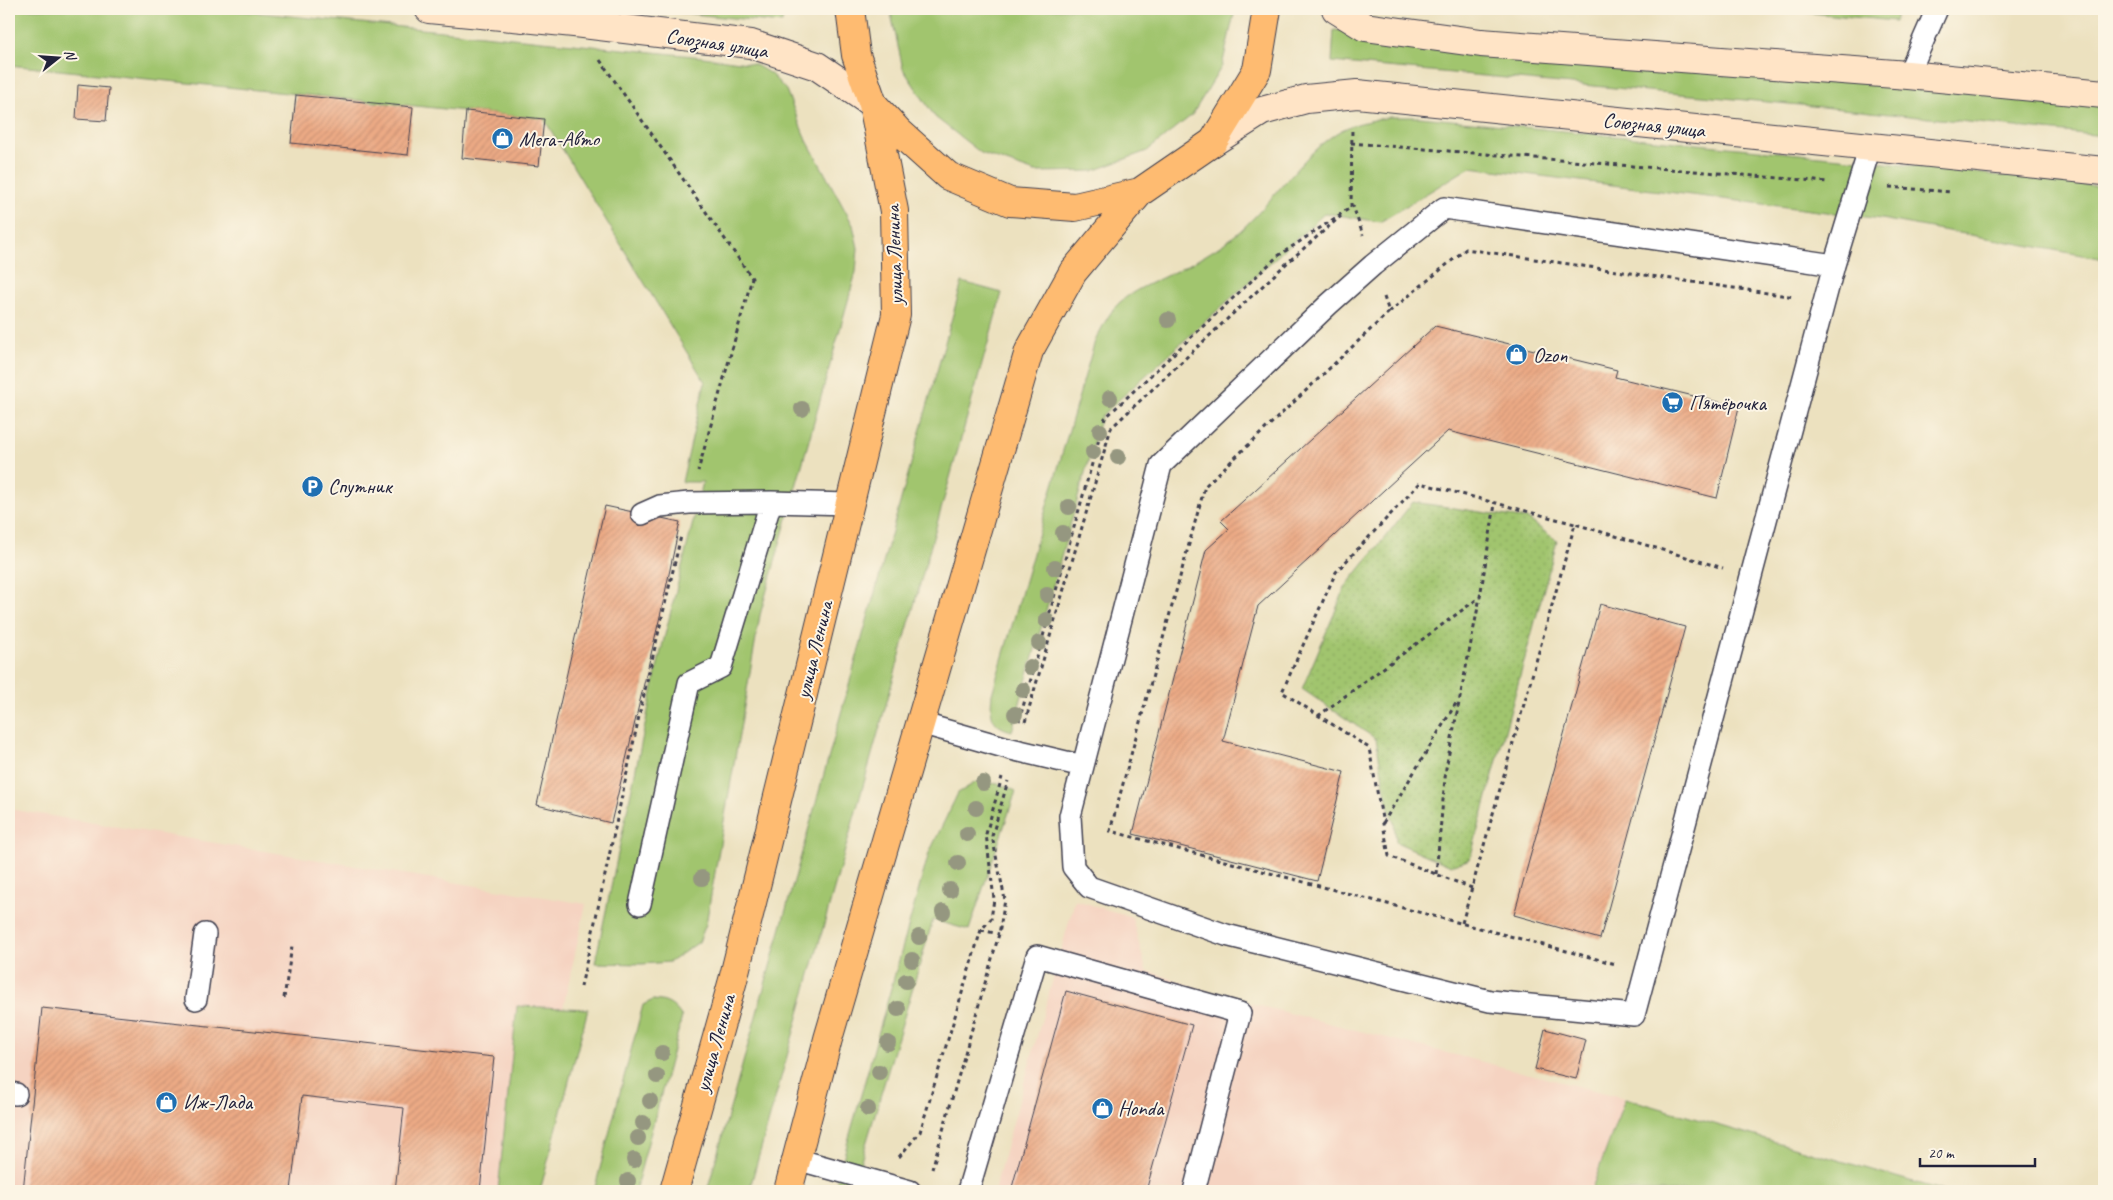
<svg xmlns="http://www.w3.org/2000/svg" width="2113" height="1200" viewBox="0 0 2113 1200" font-family="Caveat,sans-serif">
  <defs>
    <pattern id="park-dots" width="8" height="8" patternUnits="userSpaceOnUse" patternTransform="scale(1.25)"><rect width="8" height="8" fill="#a1c56e"/><path d="M2 2h.1M6 6h.1" fill="none" stroke="#8aa960" stroke-width="1.8" stroke-linecap="round"/></pattern>
    <pattern id="building-hatch" width="6" height="6" patternUnits="userSpaceOnUse" patternTransform="scale(1.25)"><rect width="6" height="6" fill="#ecaa85"/><path d="M-1 1l2-2M0 6l6-6M5 7l2-2" fill="none" stroke="#ca9274"/></pattern>
  </defs>
  <rect width="100%" height="100%" fill="#fcf5e5"/>
  <filter id="ink" filterUnits="userSpaceOnUse"><feTurbulence type="fractalNoise" baseFrequency=".02" numOctaves="2"/><feDisplacementMap in="SourceGraphic" scale="10" xChannelSelector="R" yChannelSelector="G"/><feConvolveMatrix kernelMatrix="1 2 1 2 8 2 1 2 1" color-interpolation-filters="sRGB"/></filter>
  <filter id="wash" filterUnits="userSpaceOnUse"><feTurbulence type="fractalNoise" baseFrequency=".0096" numOctaves="4" result="noise"/><feDisplacementMap in="SourceGraphic" scale="20" xChannelSelector="R" yChannelSelector="G"/><feGaussianBlur stdDeviation="1.12" result="paint"/><feColorMatrix in="noise" values="0 0 0 0 0 0 0 0 0 0 0 0 0 0 0 0 0 1.4 0 .05"/><feComposite in="paint" operator="in"/></filter>
  <g filter="url(#wash)">
    <rect width="100%" height="100%" fill="#ece1bf"/>
    <path fill="#f5d3c1" d="M9,809L586,904L563,1008L517,1007L498,1191H9Z
      M1075,900L1132,917L1146,970L1217,995L1625,1098L1591,1191H994Z"/>
    <path fill="#a1c56e" stroke="#627454" d="M9,9H220L703,57L754,64L771,74L786,90L804,135L853,225L858,248L856,272L760,615L706,924L699,942L670,962L642,964L595,963L659,659L703,482H682L705,382L544,119L9,65Z
      M644,9H784L782,23Z
      M890,9H1235V10L1222,66L1192,115L1147,151L1093,171L1035,172L981,153L935,117L903,69Z
      M1769,9H1898L1895,21Z
      M1334,30L1823,74L2104,104V136L1822,107L1332,62Z
      M1390,117H1420L1840,158L2104,187V259L1881,219L1470,167L1380,222L1325,213L1101,416L1012,731C990,726 990,714 992,694L1095,341C1102,328 1108,314 1119,303C1133,290 1152,283 1168,275C1193,263 1219,249 1240,231C1273,202 1299,158 1335,134C1351,123 1371,121 1390,117Z
      M962,282L1002,293L749,1191H707Z
      M976,782L999,784L1016,791L969,930L933,920L852,1191H834L929,853L958,793Z
      M653,1000C668,1001 674,1005 682,1017L635,1191H594L643,1005Z
      M517,1006L588,1009L540,1191H498Z
      M1625,1098L1944,1191H1591Z"/>
    <path fill="url(#park-dots)" stroke="#627454" d="M1413,502L1528,519L1557,541L1470,859L1451,866L1396,842L1394,823L1387,803L1376,739L1302,689L1346,586Z"/>
    <g id="blocks">
      <path fill="url(#building-hatch)" d="M78,85L109,88L106,121L76,119Z
        M296,95L413,107L408,155L291,143Z
        M466,111L544,119L539,166L462,158Z
        M1435,326L1617,370L1615,377L1739,407L1717,498L1448,431L1258,606L1223,741L1344,772L1317,881L1133,834L1206,550L1229,529L1221,521Z
        M605,506L680,522L661,612L611,823L537,805Z
        M1600,604L1685,627L1600,939L1514,915Z
        M1066,991L1192,1025L1146,1191H1011Z
        M42,1008L494,1057L480,1191H395L404,1108L302,1096L291,1191H23Z
        M1545,1029L1586,1040L1576,1079L1535,1069Z"/>
    </g>
  </g>
  <g filter="url(#ink)">
    <use href="#blocks" fill-opacity="0" stroke="#403f4f" stroke-width="1"/>
    <g fill="none" stroke-linecap="round" stroke-linejoin="round">
      <defs>
        <path id="lane" d="M1908,75L1937,9
          M1834,265L1870,147
          M642,514L660,506L689,503L771,502L849,504
          M920,723L1011,749L1083,766L1070,816L1073,867L1089,887L1226,935L1490,1001L1634,1015L1834,265L1444,208L1373,265L1328,305L1161,465L1083,766
          M640,904L689,683L721,667L771,502
          M196,999L205,934
          M9,1093L16,1094
          M796,1159L910,1191
          M968,1191L1037,956L1240,1013L1194,1191"/>
        <path id="secondary" d="M429,9L574,23L751,44L817,66L873,104
          M1336,9L1365,27L1481,43L1908,75L2104,94
          M1213,142L1262,111L1306,99L1357,94L2104,171"/>
        <path id="primary" d="M850,9L856,55L873,104L899,132L948,176L1010,202L1075,207L1140,192L1213,142L1257,70L1267,9
          M674,1191L733,980L896,315L894,211L873,104
          M788,1191L828,1039L1029,351L1073,272L1140,192"/>
      </defs>
      <use href="#lane" stroke="#403f4f" stroke-width="24"/>
      <use href="#secondary" stroke="#403f4f" stroke-width="30"/>
      <use href="#primary" stroke="#403f4f" stroke-width="30"/>
      <path stroke="#403f4f" stroke-width="3" stroke-dasharray="4 4" stroke-linecap="butt" d="M600,60L752,278L698,471
        M1351,143L1828,182
        M1889,187L1951,192
        M1351,207L1352,129
        M1384,297L1389,312L1205,486L1110,831L1616,964
        M1389,312L1466,249L1795,297
        M1318,716L1480,597
        M1019,721L1105,418L1278,256L1353,206L1363,235
        M1025,722L1111,428L1287,263L1341,216
        M1383,823L1458,700
        M1436,874L1446,768L1480,597L1495,504
        M1472,888L1389,856L1369,748L1282,692L1336,572L1420,483L1575,524
        M1462,923L1575,524L1723,568
        M981,930L999,934
        M581,987L641,707L681,536
        M284,998L292,946
        M899,1157L920,1132L981,930L991,919L994,899L986,834L1002,777
        M932,1169L999,934L1005,900L992,836L1008,781"/>
      <use href="#lane" stroke="#fff" stroke-width="21"/>
      <use href="#secondary" stroke="#ffe4c6" stroke-width="28"/>
      <use href="#primary" stroke="#febb71" stroke-width="28"/>
    </g>
    <g fill="#959780">
      <circle cx="1168" cy="320" r="8"/>
      <circle cx="1110" cy="398" r="8"/>
      <circle cx="802" cy="409" r="8"/>
      <circle cx="1100" cy="431" r="8"/>
      <circle cx="1093" cy="452" r="8"/>
      <circle cx="1118" cy="457" r="8"/>
      <circle cx="1069" cy="507" r="8"/>
      <circle cx="1063" cy="533" r="8"/>
      <circle cx="1055" cy="568" r="8"/>
      <circle cx="1047" cy="595" r="8"/>
      <circle cx="1046" cy="620" r="8"/>
      <circle cx="1039" cy="643" r="8"/>
      <circle cx="1030" cy="667" r="8"/>
      <circle cx="1023" cy="690" r="8"/>
      <circle cx="1015" cy="714" r="8"/>
      <circle cx="983" cy="783" r="8"/>
      <circle cx="976" cy="808" r="8"/>
      <circle cx="967" cy="834" r="8"/>
      <circle cx="958" cy="863" r="8"/>
      <circle cx="702" cy="878" r="8"/>
      <circle cx="950" cy="890" r="8"/>
      <circle cx="943" cy="912" r="8"/>
      <circle cx="919" cy="937" r="8"/>
      <circle cx="912" cy="960" r="8"/>
      <circle cx="906" cy="981" r="8"/>
      <circle cx="898" cy="1009" r="8"/>
      <circle cx="888" cy="1043" r="8"/>
      <circle cx="662" cy="1053" r="8"/>
      <circle cx="879" cy="1072" r="8"/>
      <circle cx="657" cy="1076" r="8"/>
      <circle cx="650" cy="1101" r="8"/>
      <circle cx="868" cy="1109" r="8"/>
      <circle cx="643" cy="1123" r="8"/>
      <circle cx="638" cy="1138" r="8"/>
      <circle cx="634" cy="1160" r="8"/>
      <circle cx="628" cy="1181" r="8"/>
    </g>
  </g>
  <defs>
    <symbol id="shop-disc" viewBox="-11 -11 22 22"><circle r="9.5" fill="#1f6fb2" stroke="#fcf5e5"/><path d="M-5-2.5h2.3a2.7 3.5 0 0 1 5.4 0H5L5.5 6h-11ZM-1.5-2.5h3a1.5 2.3 0 0 0-3 0Z" fill="#fff"/></symbol>
    <symbol id="supermarket-disc" viewBox="-11 -11 22 22"><circle r="9.5" fill="#1f6fb2" stroke="#fcf5e5"/><path d="M-6-5.5h2.5l.6 2H6L4.5 2H-2.5L-4.4-4H-6ZM-1.5 3.2a1.3 1.3 0 1 0 .1 0ZM3 3.2a1.3 1.3 0 1 0 .1 0Z" fill="#fff"/></symbol>
    <symbol id="parking-disc" viewBox="-11 -11 22 22"><circle r="9.5" fill="#1f6fb2" stroke="#fcf5e5"/><path d="M-3.5-5.5H1a3.5 3.5 0 0 1 0 7H-1V5.5H-3.5ZM-1-3.4V-.6H.8a1.4 1.4 0 0 0 0-2.8Z" fill="#fff"/></symbol>
  </defs>
  <g fill-rule="evenodd">
    <use href="#shop-disc" x="490" y="126" width="25" height="25"/>
    <use href="#shop-disc" x="1504" y="342" width="25" height="25"/>
    <use href="#supermarket-disc" x="1660" y="390" width="25" height="25"/>
    <use href="#parking-disc" x="300" y="474" width="25" height="25"/>
    <use href="#shop-disc" x="154" y="1090" width="25" height="25"/>
    <use href="#shop-disc" x="1090" y="1096" width="25" height="25"/>
  </g>
  <g text-anchor="middle" stroke-width="4" stroke-linejoin="round" paint-order="stroke">
    <g font-size="21" fill="#22223b" stroke="#fcf5e5">
      <text transform="translate(717 43) rotate(9)" y="7">Союзная улица</text>
      <text transform="translate(1654 125) rotate(6)" y="7">Союзная улица</text>
      <text transform="translate(894 255) rotate(-92)" y="7">улица Ленина</text>
      <text transform="translate(814 650) rotate(-76)" y="7">улица Ленина</text>
      <text transform="translate(715 1043) rotate(-74)" y="7">улица Ленина</text>
    </g>
    <g font-size="21" fill="#22223b" stroke="#fcf5e5" text-anchor="start">
      <text x="519" y="146">Мега-Авто</text>
      <text x="1533" y="362">Ozon</text>
      <text x="1689" y="410">Пятёрочка</text>
      <text x="328" y="493">Спутник</text>
      <text x="183" y="1109">Иж-Лада</text>
      <text x="1118" y="1115">Honda</text>
    </g>
  </g>
  <rect width="2113" height="1200" fill="none" stroke="#fcf5e5" stroke-width="30"/>
  <g transform="translate(58 58) rotate(73)" stroke="#fcf5e5" stroke-width="4" paint-order="stroke">
  <path d="M0-4L9 19L0 12L-9 19Z" fill="#22223b"/>
  <text y="-8" font-size="14" font-weight="bold" text-anchor="middle" fill="#22223b">N</text>
  </g>
  <path d="M1920 1158v8h115v-8" fill="none" stroke="#22223b" stroke-width="2.5"/>
  <text x="1928" y="1158" font-size="15" fill="#22223b" stroke="#fcf5e5" stroke-width="4" paint-order="stroke">20 m</text>
</svg>
